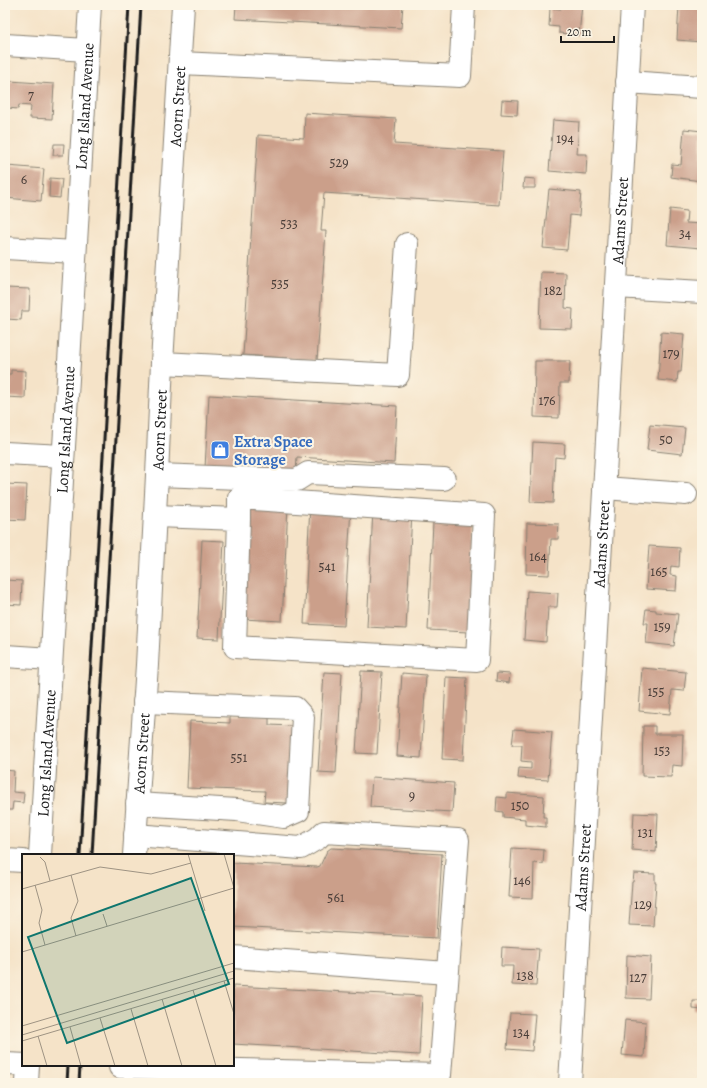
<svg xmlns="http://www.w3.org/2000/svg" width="707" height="1088" viewBox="0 0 707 1088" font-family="Alegreya,serif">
  <rect width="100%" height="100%" fill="#fcf5e5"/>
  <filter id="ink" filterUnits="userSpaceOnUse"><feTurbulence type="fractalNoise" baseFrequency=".025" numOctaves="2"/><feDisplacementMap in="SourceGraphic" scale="8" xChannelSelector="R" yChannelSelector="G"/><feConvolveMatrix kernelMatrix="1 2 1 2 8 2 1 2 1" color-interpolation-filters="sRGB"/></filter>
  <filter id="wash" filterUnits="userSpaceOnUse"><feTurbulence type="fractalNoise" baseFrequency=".012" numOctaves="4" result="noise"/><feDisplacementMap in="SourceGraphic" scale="16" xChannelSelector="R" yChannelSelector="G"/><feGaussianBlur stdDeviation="0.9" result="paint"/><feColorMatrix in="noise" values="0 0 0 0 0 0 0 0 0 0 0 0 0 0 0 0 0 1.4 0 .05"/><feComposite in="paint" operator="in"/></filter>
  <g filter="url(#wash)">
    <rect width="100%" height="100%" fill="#f5e3c8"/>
    <g id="blocks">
      <path fill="#cb9f8a" d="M236,5H403L401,28L235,19Z
        M561,5H582L579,35L559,33V27L549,26L550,8L561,9Z
        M679,5L702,6V42L677,40Z
        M10,81L54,84L52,119L30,118L31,106L19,105L18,109L8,108Z
        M502,100L518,101L517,115L501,114Z
        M305,113L396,119L394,144L503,151L499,205L324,193L321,231H326L317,360L243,355L258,135L304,138Z
        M553,120L579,122L577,154H587L586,174L549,171Z
        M684,129L702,131L701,181L671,177L672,164L681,165Z
        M54,144H64L63,155H53Z
        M7,166L44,169L41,201L5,198Z
        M50,178L62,179L60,198L49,197Z
        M524,178L535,179V188H523Z
        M549,189L581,192L579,216L570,215L567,250L543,248Z
        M670,209L687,211L686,223L702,224L701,248L667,245Z
        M541,272L566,273L565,308L573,309L572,329L539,328Z
        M5,288L30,289L29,311H22L21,320L7,319V311H5Z
        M661,332L684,334L681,372H678L677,382L658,380Z
        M535,361H570L569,383H560L559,418L534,417Z
        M11,370L26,371L25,398L5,397V374H11Z
        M209,395L397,406L394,463L297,457L296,473L205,468Z
        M650,425L685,428L682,454L647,450Z
        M533,442L565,444L564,458L555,457L553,503L530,502Z
        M5,484L27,485L25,520L5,519Z
        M248,503L288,506L282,621L242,619Z
        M310,506L351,508L344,626L304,624Z
        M373,510L412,512L406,629L367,627Z
        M433,522L473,523L468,632L428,630Z
        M527,523L559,524L558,539H551L549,575L526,574Z
        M202,540L224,541L219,639L197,638Z
        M649,546L680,548L679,567L671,566L670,575L677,576L676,591L646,589Z
        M5,580L22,581L21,605L5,604Z
        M527,591L558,593L557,607H548L546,642L524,640Z
        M646,609L656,610V612L678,614L674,646L646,643L648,623H644Z
        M642,668L686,672L684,691L672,690L670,714L639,711Z
        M361,671L382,672L377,754L356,753Z
        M324,672L342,673L336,773L318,772Z
        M402,673L426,675L421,758L397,756Z
        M497,673L510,674L509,683L496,681Z
        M446,677L467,678L463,760L442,759Z
        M230,715L269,716V725L292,726L288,803L264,802L265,791L187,788L190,721L230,723Z
        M643,726H655V734H683L682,766L672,765L671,777L642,776Z
        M514,729L552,732L548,780L518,778L519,768L531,769V762L521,761L522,745H512Z
        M5,770L14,771L13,792L24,793L23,803L13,802L12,810H5Z
        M372,777L454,783L452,812L370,807Z
        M507,793L544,796L543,817H546V827L525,825V819L503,817V812L496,811L497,797L507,798Z
        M634,813L658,814L656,852L632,850Z
        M331,848L442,854L437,938L233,927V863L317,867L320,866L327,851Z
        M512,848L544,850L543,864L534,863L533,898L509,897Z
        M634,873L655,874V883H656L653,926L629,925L632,882H633Z
        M502,947L539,949L536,986L512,985L513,966H501Z
        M627,955L651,957L649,999L626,998Z
        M233,986L422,996L419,1055L233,1044Z
        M693,1001H702V1010L693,1009Z
        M510,1013L535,1014L532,1051L507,1049Z
        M625,1020L646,1022L644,1057L622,1055Z"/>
    </g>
  </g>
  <g filter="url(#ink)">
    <use href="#blocks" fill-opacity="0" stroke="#888072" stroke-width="1"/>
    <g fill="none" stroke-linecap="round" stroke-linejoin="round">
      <defs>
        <g id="minor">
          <path d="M5,45L87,50"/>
          <path d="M180,63L460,76L464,5"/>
          <path d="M627,82L702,87"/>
          <path d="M5,248L75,252"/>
          <path d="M616,287L702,292"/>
          <path d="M162,363L398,375L407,244"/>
          <path d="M5,453L63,456"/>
          <path d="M157,475L297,480L308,473L444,479"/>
          <path d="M604,488L686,494"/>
          <path d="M155,516L239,519V498L484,515L477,660L235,647L239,519"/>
          <path d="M5,656L51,659"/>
          <path d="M137,804L237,810L284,817L298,811L303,717L295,708L144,702"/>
          <path id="s1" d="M40,855L90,5"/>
          <path id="s2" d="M134,855L147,665L157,475L162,363L183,5"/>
          <path d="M5,860L23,861"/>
          <path d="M233,957L447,973"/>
          <path d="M5,1064L28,1065"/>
          <path d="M120,1067L440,1075L458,840L324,832L318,838L301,848L135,835"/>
          <path d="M27,1083L28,1065"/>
          <path id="s3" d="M570,1083L632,5"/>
        </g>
      </defs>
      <use href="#minor" stroke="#888072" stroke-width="24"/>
      <use href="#minor" stroke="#fff" stroke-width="22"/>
      <path stroke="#1c1c1c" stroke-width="3" d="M80,855L129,5
        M92,855L141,5
        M67,1083L68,1065
        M79,1083L80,1065"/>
    </g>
  </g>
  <defs>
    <symbol id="shop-square" viewBox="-11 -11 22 22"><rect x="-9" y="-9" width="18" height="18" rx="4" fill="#3f7fe0" stroke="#fcf5e5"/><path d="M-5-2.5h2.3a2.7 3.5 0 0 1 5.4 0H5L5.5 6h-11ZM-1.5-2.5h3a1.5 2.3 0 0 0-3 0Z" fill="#fff"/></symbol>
  </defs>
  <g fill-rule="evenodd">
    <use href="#shop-square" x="209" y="439" width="22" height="22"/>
  </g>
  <g text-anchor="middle" stroke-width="4" stroke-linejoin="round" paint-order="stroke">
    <g font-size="14" fill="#483d38">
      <text x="31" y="100">7</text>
      <text x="565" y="143">194</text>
      <text x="339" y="167">529</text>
      <text x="24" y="184">6</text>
      <text x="289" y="228">533</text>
      <text x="685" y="238">34</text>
      <text x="280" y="288">535</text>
      <text x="553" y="295">182</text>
      <text x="671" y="358">179</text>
      <text x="547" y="405">176</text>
      <text x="666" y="444">50</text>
      <text x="538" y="561">164</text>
      <text x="327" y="571">541</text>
      <text x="659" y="576">165</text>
      <text x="662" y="631">159</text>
      <text x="656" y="696">155</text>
      <text x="662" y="755">153</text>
      <text x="239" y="762">551</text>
      <text x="412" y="800">9</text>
      <text x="520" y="810">150</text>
      <text x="645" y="837">131</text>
      <text x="522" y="885">146</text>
      <text x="336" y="902">561</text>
      <text x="643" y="909">129</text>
      <text x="525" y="980">138</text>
      <text x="638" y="982">127</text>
      <text x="521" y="1037">134</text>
    </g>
    <g font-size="16" fill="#1c1c1c" stroke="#fcf5e5">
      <text dy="6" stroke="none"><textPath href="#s1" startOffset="750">Long Island Avenue</textPath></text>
      <text dy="6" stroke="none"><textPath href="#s2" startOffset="750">Acorn Street</textPath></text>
      <text dy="6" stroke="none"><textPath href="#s3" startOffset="864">Adams Street</textPath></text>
      <text dy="6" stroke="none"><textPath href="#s1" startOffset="426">Long Island Avenue</textPath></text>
      <text dy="6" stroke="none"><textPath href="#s2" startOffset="426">Acorn Street</textPath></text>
      <text dy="6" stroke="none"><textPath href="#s3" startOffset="540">Adams Street</textPath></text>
      <text dy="6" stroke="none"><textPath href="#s1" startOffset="102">Long Island Avenue</textPath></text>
      <text dy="6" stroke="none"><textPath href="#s2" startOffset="102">Acorn Street</textPath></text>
      <text dy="6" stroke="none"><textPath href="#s3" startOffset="216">Adams Street</textPath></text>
    </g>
    <g font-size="16" font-weight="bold" fill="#366cbe" stroke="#fcf5e5" text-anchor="start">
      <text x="234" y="447">Extra Space<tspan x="234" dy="18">Storage</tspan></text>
    </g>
  </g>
  <g transform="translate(22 854)">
    <rect width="212" height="212" fill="#f5e3c8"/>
    <path fill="none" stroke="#9e9383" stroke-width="1" d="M166,0L183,57M202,0L212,34M18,3L23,8L28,27M49,21L56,47L49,64L54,82M13,31L20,56L17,69L23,91M0,35L78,13L129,20L169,9M81,60L85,72M0,98L212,34M202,127L212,160M171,136L194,212M140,145L160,212M109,155L126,212M78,164L93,212M0,172L212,109M48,173L59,212M0,181L212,117M16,182L25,212M0,187L212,124"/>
    <path fill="#0f766e" fill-opacity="0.15" stroke="#0f766e" stroke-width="2" d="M169,24L207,130L45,189L6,83Z"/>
    <rect width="212" height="212" fill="none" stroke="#1c1c1c" stroke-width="2"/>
  </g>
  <rect width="707" height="1088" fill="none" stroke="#fcf5e5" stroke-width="20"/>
  <path d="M561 36v6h53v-6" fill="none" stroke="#1c1c1c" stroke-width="2"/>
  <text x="567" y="36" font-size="12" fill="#1c1c1c" stroke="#fcf5e5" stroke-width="3" paint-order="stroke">20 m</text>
</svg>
